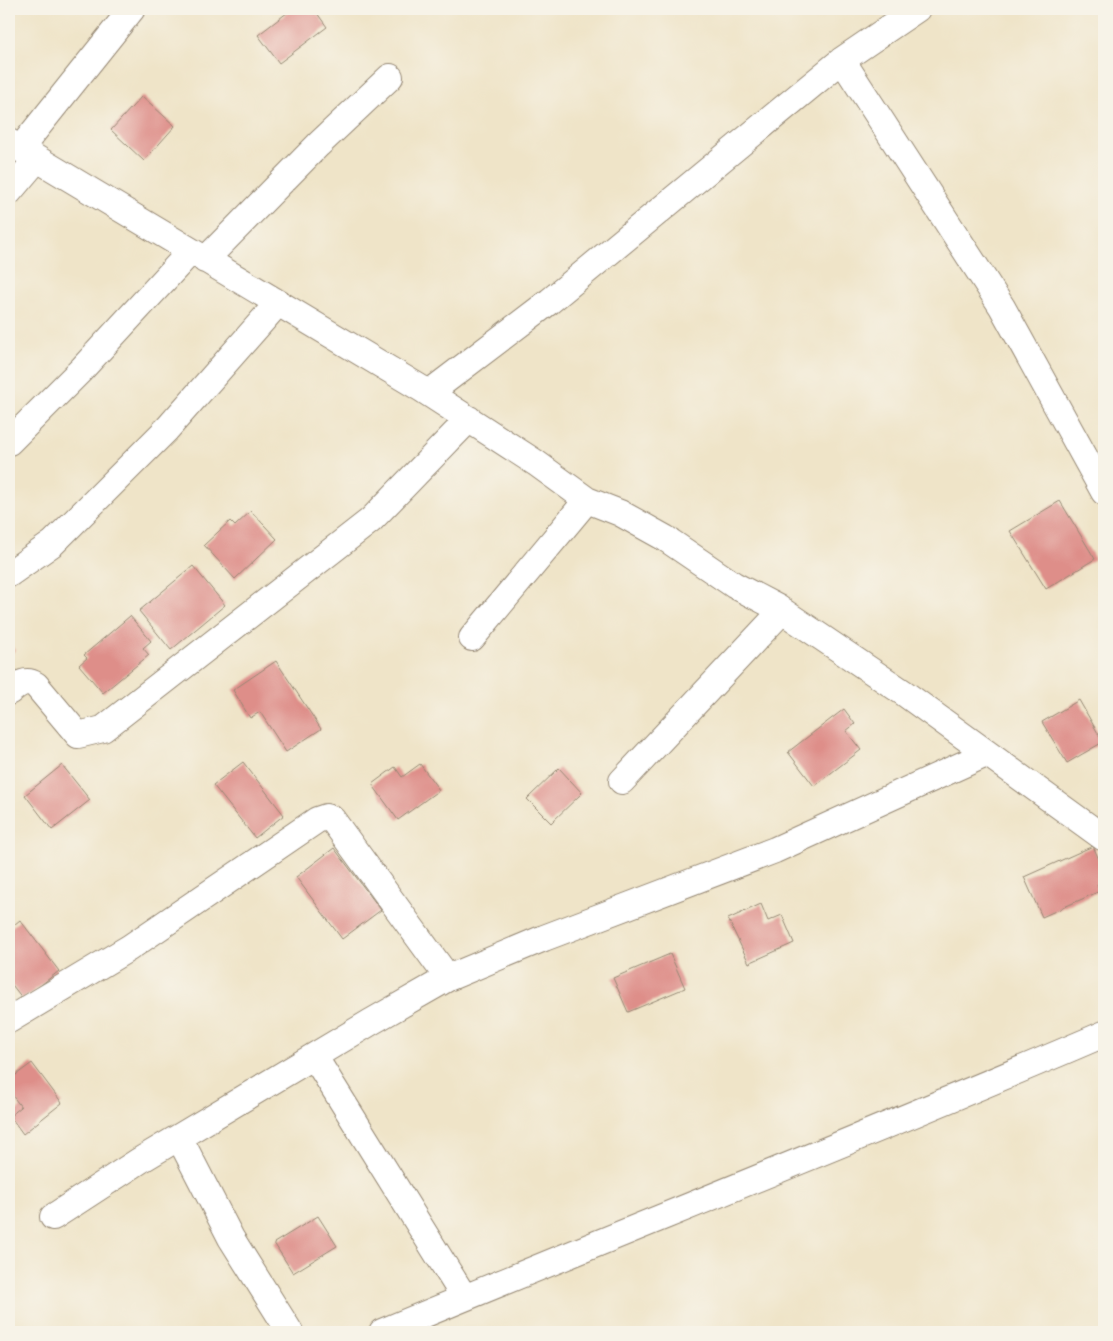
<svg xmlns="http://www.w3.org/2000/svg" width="1113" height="1341" viewBox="0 0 1113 1341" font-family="'IM FELL French Canon',serif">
  <rect width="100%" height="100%" fill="#f7f3e8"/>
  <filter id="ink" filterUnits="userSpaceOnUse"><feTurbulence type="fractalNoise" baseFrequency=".02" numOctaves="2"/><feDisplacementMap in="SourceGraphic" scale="10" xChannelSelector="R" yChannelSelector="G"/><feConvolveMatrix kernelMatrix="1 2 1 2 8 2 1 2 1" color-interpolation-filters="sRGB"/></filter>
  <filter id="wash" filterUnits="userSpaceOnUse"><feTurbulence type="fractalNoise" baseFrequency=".0096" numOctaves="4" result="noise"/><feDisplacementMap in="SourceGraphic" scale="20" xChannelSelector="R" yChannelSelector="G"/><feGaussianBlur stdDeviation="1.12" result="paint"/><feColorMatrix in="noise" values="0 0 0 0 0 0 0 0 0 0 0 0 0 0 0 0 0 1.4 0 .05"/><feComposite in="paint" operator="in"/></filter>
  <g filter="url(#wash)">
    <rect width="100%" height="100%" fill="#efe4c8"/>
    <g id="blocks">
      <path fill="#de8e89" d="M292,9H314L327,27L279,63L258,35Z
        M142,96L175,126L144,161L111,130Z
        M1060,501L1095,559L1046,589L1010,531Z
        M251,511L277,539L235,579L204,545L230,521L235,526Z
        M193,566L225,605L171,650L139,611Z
        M130,616L151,641L143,648L149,655L103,693L79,665L87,658L84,655Z
        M9,644L15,650L9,656Z
        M276,661L321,729L286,752L260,712L250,718L233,690Z
        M1079,700L1103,742L1067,763L1042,722Z
        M844,709L855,724L846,731L861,750L814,786L788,752Z
        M243,762L284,815L255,838L213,785Z
        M420,764L439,790L398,820L372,784L395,767L402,777Z
        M62,765L90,800L52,830L25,795Z
        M559,768L582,793L551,823L527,799Z
        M1093,846L1104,871V882L1097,885L1100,891L1042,917L1024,877Z
        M334,848L381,910L342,939L296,877Z
        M761,904L768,921L782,915L794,943L749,963L728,919Z
        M20,920L59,971L23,999L9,981V929Z
        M670,954L685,988L628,1012L613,978Z
        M32,1063L62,1103L23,1134L10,1116L21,1107L9,1091V1080Z
        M318,1216L337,1246L293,1273L274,1243Z"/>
    </g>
  </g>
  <g filter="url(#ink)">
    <use href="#blocks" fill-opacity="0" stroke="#958773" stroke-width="1"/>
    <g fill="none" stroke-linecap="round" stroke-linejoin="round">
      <defs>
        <path id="street" d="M842,60L1002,307L1104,492
          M9,142L422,389L536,463L587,500L620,513L665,538L734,585L778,608L904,693L1104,838
          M20,149L132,9
          M9,192L37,159
          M205,260L318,145L390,77
          M429,393L550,301L842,60L917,9
          M9,442L81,370L191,251
          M9,574L53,543L167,429L278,303
          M472,638L587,500
          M9,692C18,685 25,678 36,685L78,735L103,729L371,520L469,419
          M622,781L782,611
          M9,1020L129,948L317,820L326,817L332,819L448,978
          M314,1056L464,1297
          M179,1137L231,1238L290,1332
          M53,1217L139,1161L371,1022L448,978L544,938L775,850L986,754
          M382,1332C622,1232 865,1137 1104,1034"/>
      </defs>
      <use href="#street" stroke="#958773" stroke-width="28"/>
      <use href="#street" stroke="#fff" stroke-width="26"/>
    </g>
  </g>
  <rect width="1113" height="1341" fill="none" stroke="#f7f3e8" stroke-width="30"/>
</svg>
